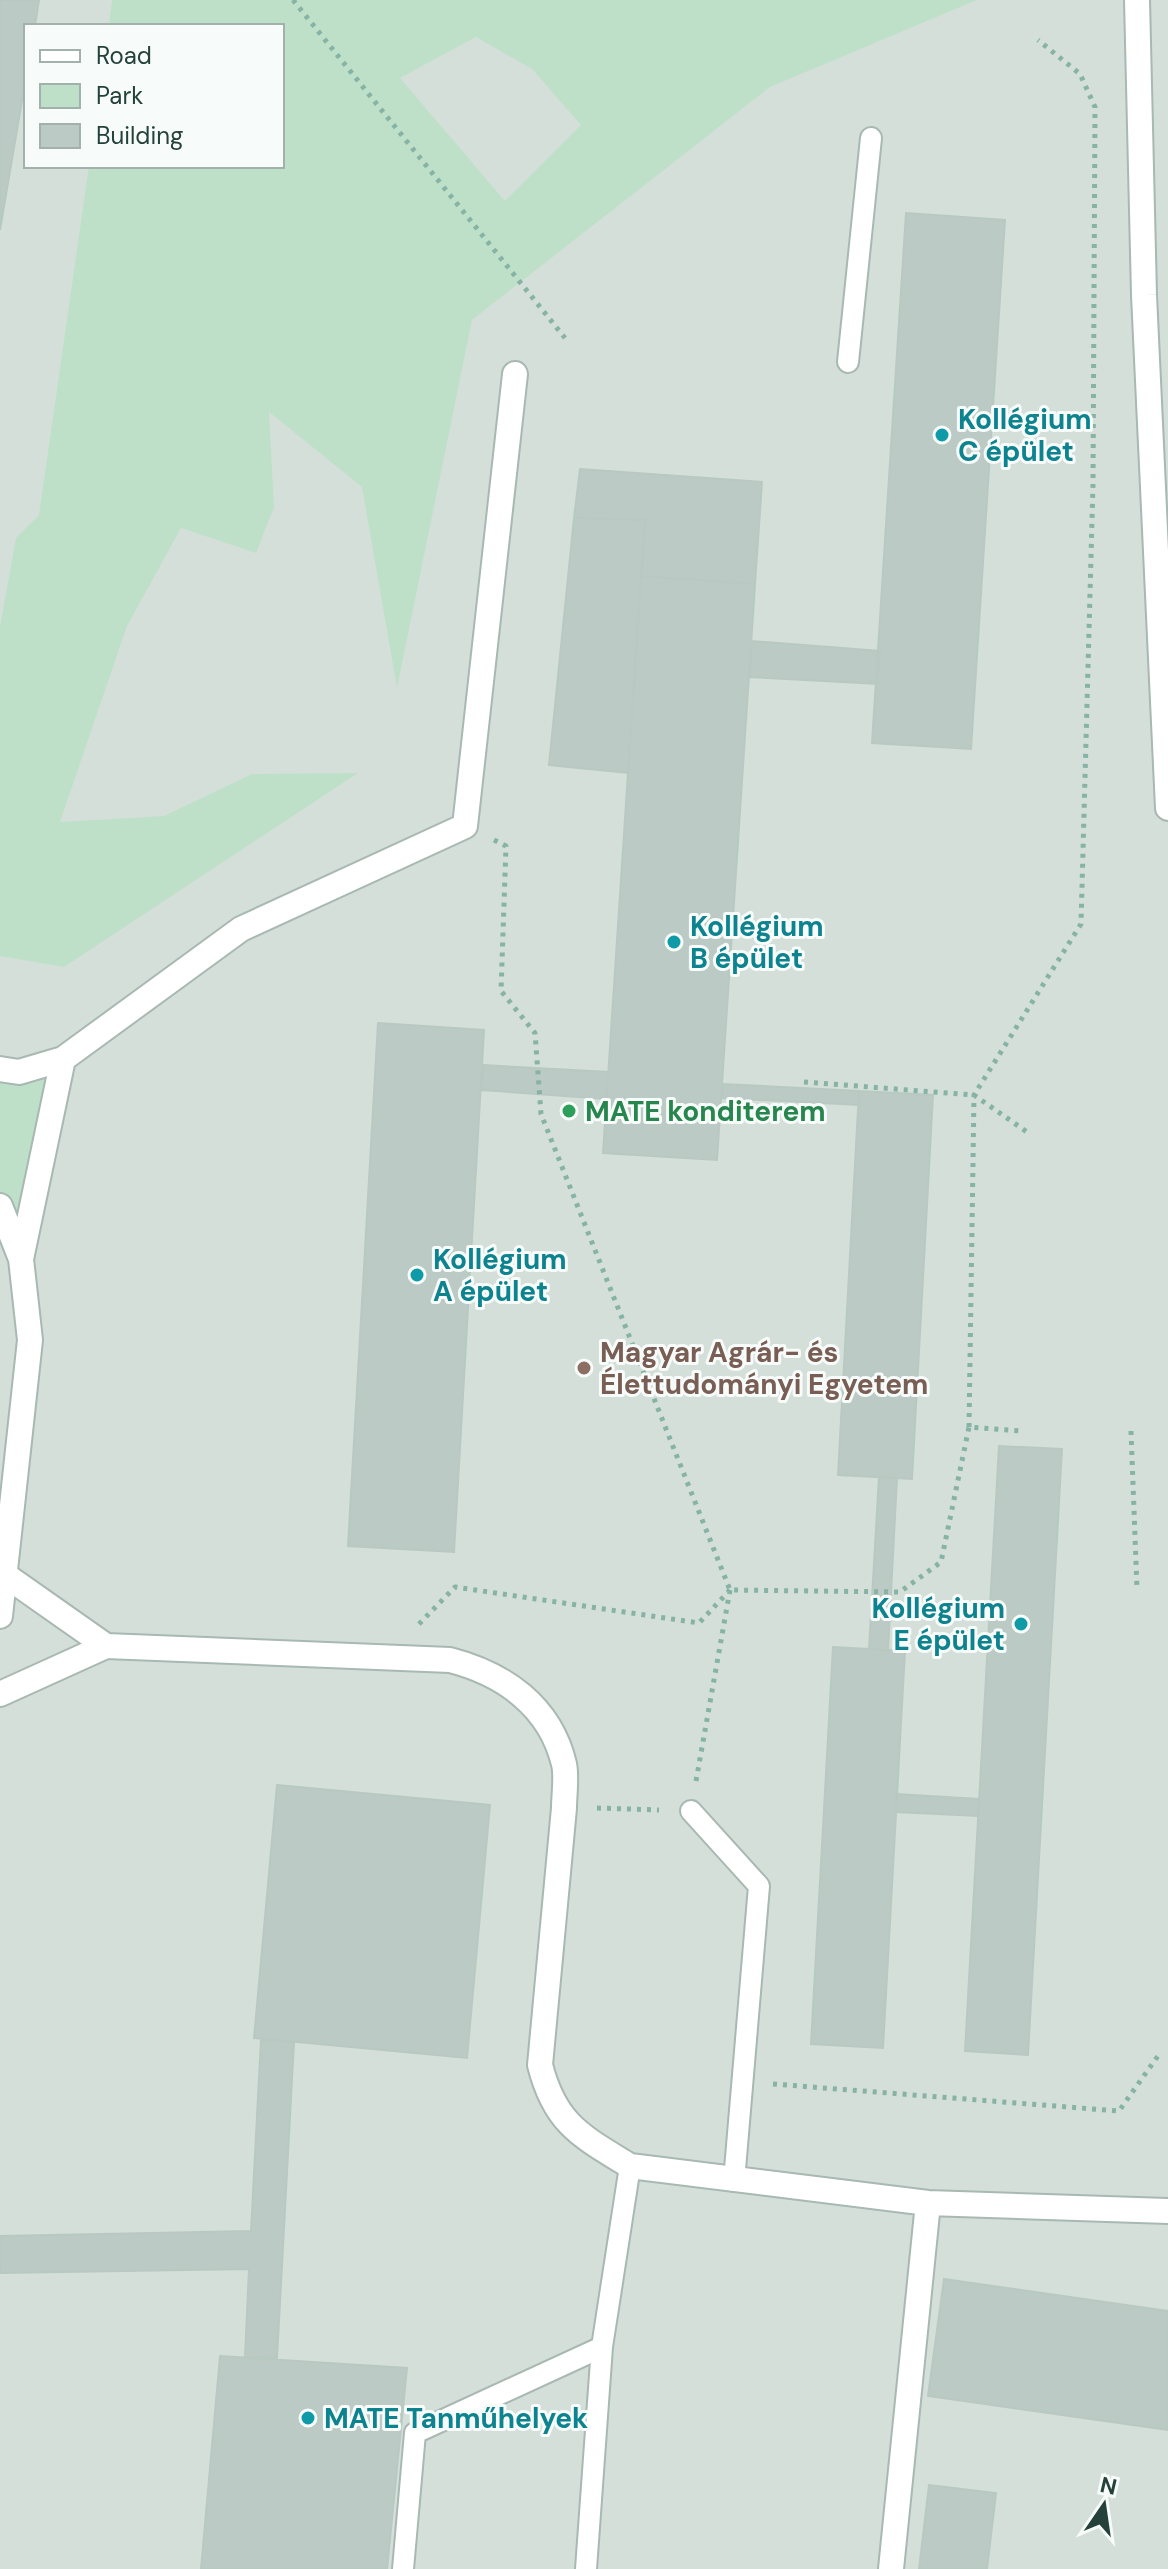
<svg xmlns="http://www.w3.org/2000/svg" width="1168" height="2569" viewBox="0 0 1168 2569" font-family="'DM Sans',sans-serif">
  <rect width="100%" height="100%" fill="#e6efeb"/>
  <path fill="#d4dfda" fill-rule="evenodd" d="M0,0H1168V2569H0ZM26,26H282V166H26Z"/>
  <path fill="#bfe0c8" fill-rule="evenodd" d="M112,0H977L770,87L472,320L397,688L362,487L269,412L274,507L256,553L181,528L127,626L60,822L164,816L252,774L358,773L64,967L0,956V627L16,538L39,515L89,166H282V26H109ZM476,37L532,69L581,125L505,201L400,78Z
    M63,1059L21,1259L0,1206V1069Z"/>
  <path fill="#bbcac4" stroke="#b8c9c2" stroke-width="2" d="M0,0H39L35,26H26V77L0,230Z
    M906,213L1005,220L971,749L872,743Z
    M580,469L762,482L755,584L641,576L645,520L574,518Z
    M574,518L645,520L628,773L549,765Z
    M641,576L755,584L717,1160L603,1153Z
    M752,641L880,651L878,684L750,677Z
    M378,1023L484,1030L454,1552L348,1546Z
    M483,1065L608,1072L606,1099L482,1090Z
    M723,1084L859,1091V1105L722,1098Z
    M859,1091L933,1095L912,1479L838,1475Z
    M999,1446L1062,1449L1028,2055L965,2051Z
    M879,1477L897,1478L888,1650L869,1649Z
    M833,1647L905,1651L883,2048L811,2044Z
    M277,1785L490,1805L467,2058L254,2038Z
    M896,1794L979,1799L978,1816L896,1812Z
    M261,2040L294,2042L277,2358L245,2357L249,2269L0,2273V2236L251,2231Z
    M944,2279L1168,2311V2430L928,2396Z
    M220,2356L407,2368L387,2569H201Z
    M929,2485L996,2493L987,2569H919Z"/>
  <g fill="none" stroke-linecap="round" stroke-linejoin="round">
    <defs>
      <path id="lane" d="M848,362L871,138
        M691,1811L759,1886L734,2181
        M602,2347L630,2166
        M403,2569L415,2433L602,2347L586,2569"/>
      <path id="street" d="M1137,0L1144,295L1168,808
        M0,1069L19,1072L63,1059L241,929L465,826L515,374
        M0,1206L21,1259L30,1340L0,1616
        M21,1259L63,1059
        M5,1575L106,1646L450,1660C504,1674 550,1706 564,1764C567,1777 564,1794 564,1808L540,2065C555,2124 581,2136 630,2166L928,2203L1168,2211
        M0,1694L106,1646
        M891,2569L928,2203"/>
    </defs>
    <use href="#lane" stroke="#a8b8b2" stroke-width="24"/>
    <use href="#street" stroke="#a8b8b2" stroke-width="28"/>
    <path stroke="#86b3a5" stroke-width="5" stroke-dasharray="4 6" stroke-linecap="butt" d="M293,0L565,338
      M494,840L506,846L501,991L535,1033L541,1114L730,1590L900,1592L941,1562L969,1427L1022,1431
      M804,1082L974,1095L1027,1132
      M969,1427L974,1095L1081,924L1093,484L1095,107L1080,74L1038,40
      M1131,1431L1137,1589
      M419,1624L455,1587L699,1623L730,1590
      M696,1781L730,1590
      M597,1808L659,1810
      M773,2084L1119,2111L1160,2053"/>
    <use href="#lane" stroke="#fff" stroke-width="20"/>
    <use href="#street" stroke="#fff" stroke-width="24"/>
  </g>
  <g fill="#0f9aa8" stroke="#f7fbf9" stroke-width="3">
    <circle cx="942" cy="435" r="8"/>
    <circle cx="674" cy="942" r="8"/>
    <circle cx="417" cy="1275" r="8"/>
    <circle cx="1021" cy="1624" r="8"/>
    <circle cx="308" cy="2418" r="8"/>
  </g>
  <circle fill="#2e9e5b" stroke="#f7fbf9" stroke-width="3" cx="569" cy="1111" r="8"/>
  <circle fill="#8d6e63" stroke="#f7fbf9" stroke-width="3" cx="584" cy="1368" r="8"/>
  <g text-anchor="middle" stroke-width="6" stroke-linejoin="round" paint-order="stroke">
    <g font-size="28" font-weight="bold" fill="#0d838f" stroke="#f7fbf9" text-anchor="start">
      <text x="958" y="429">Kollégium<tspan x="958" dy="32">C épület</tspan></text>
      <text x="690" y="936">Kollégium<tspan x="690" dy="32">B épület</tspan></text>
      <text x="433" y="1269">Kollégium<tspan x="433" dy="32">A épület</tspan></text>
      <text x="1005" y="1618" text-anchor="end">Kollégium<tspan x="1005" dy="32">E épület</tspan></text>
      <text x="324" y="2428">MATE Tanműhelyek</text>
    </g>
    <g font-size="28" font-weight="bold" fill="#27864d" stroke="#f7fbf9" text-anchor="start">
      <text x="585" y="1121">MATE konditerem</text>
    </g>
    <g font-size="28" font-weight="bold" fill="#785e54" stroke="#f7fbf9" text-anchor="start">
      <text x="600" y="1362">Magyar Agrár- és<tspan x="600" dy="32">Élettudományi Egyetem</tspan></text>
    </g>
  </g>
  <rect x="24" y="24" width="260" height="144" fill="#f7fbf9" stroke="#a3b1ad" stroke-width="2"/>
  <rect x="40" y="50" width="40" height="12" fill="#ffffff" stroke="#a3b1ad" stroke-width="2"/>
  <text x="96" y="64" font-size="24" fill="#24423a">Road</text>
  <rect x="40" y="84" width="40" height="24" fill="#bfe0c8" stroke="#a3b1ad" stroke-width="2"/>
  <text x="96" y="104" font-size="24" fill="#24423a">Park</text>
  <rect x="40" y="124" width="40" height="24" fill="#bbcac4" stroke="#a3b1ad" stroke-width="2"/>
  <text x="96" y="144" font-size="24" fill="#24423a">Building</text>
  <g transform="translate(1104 2505) rotate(13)" stroke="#f7fbf9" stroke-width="6" paint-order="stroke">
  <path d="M0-6L14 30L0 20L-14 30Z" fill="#24423a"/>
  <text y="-12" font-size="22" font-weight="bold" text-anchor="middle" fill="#24423a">N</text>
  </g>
</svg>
